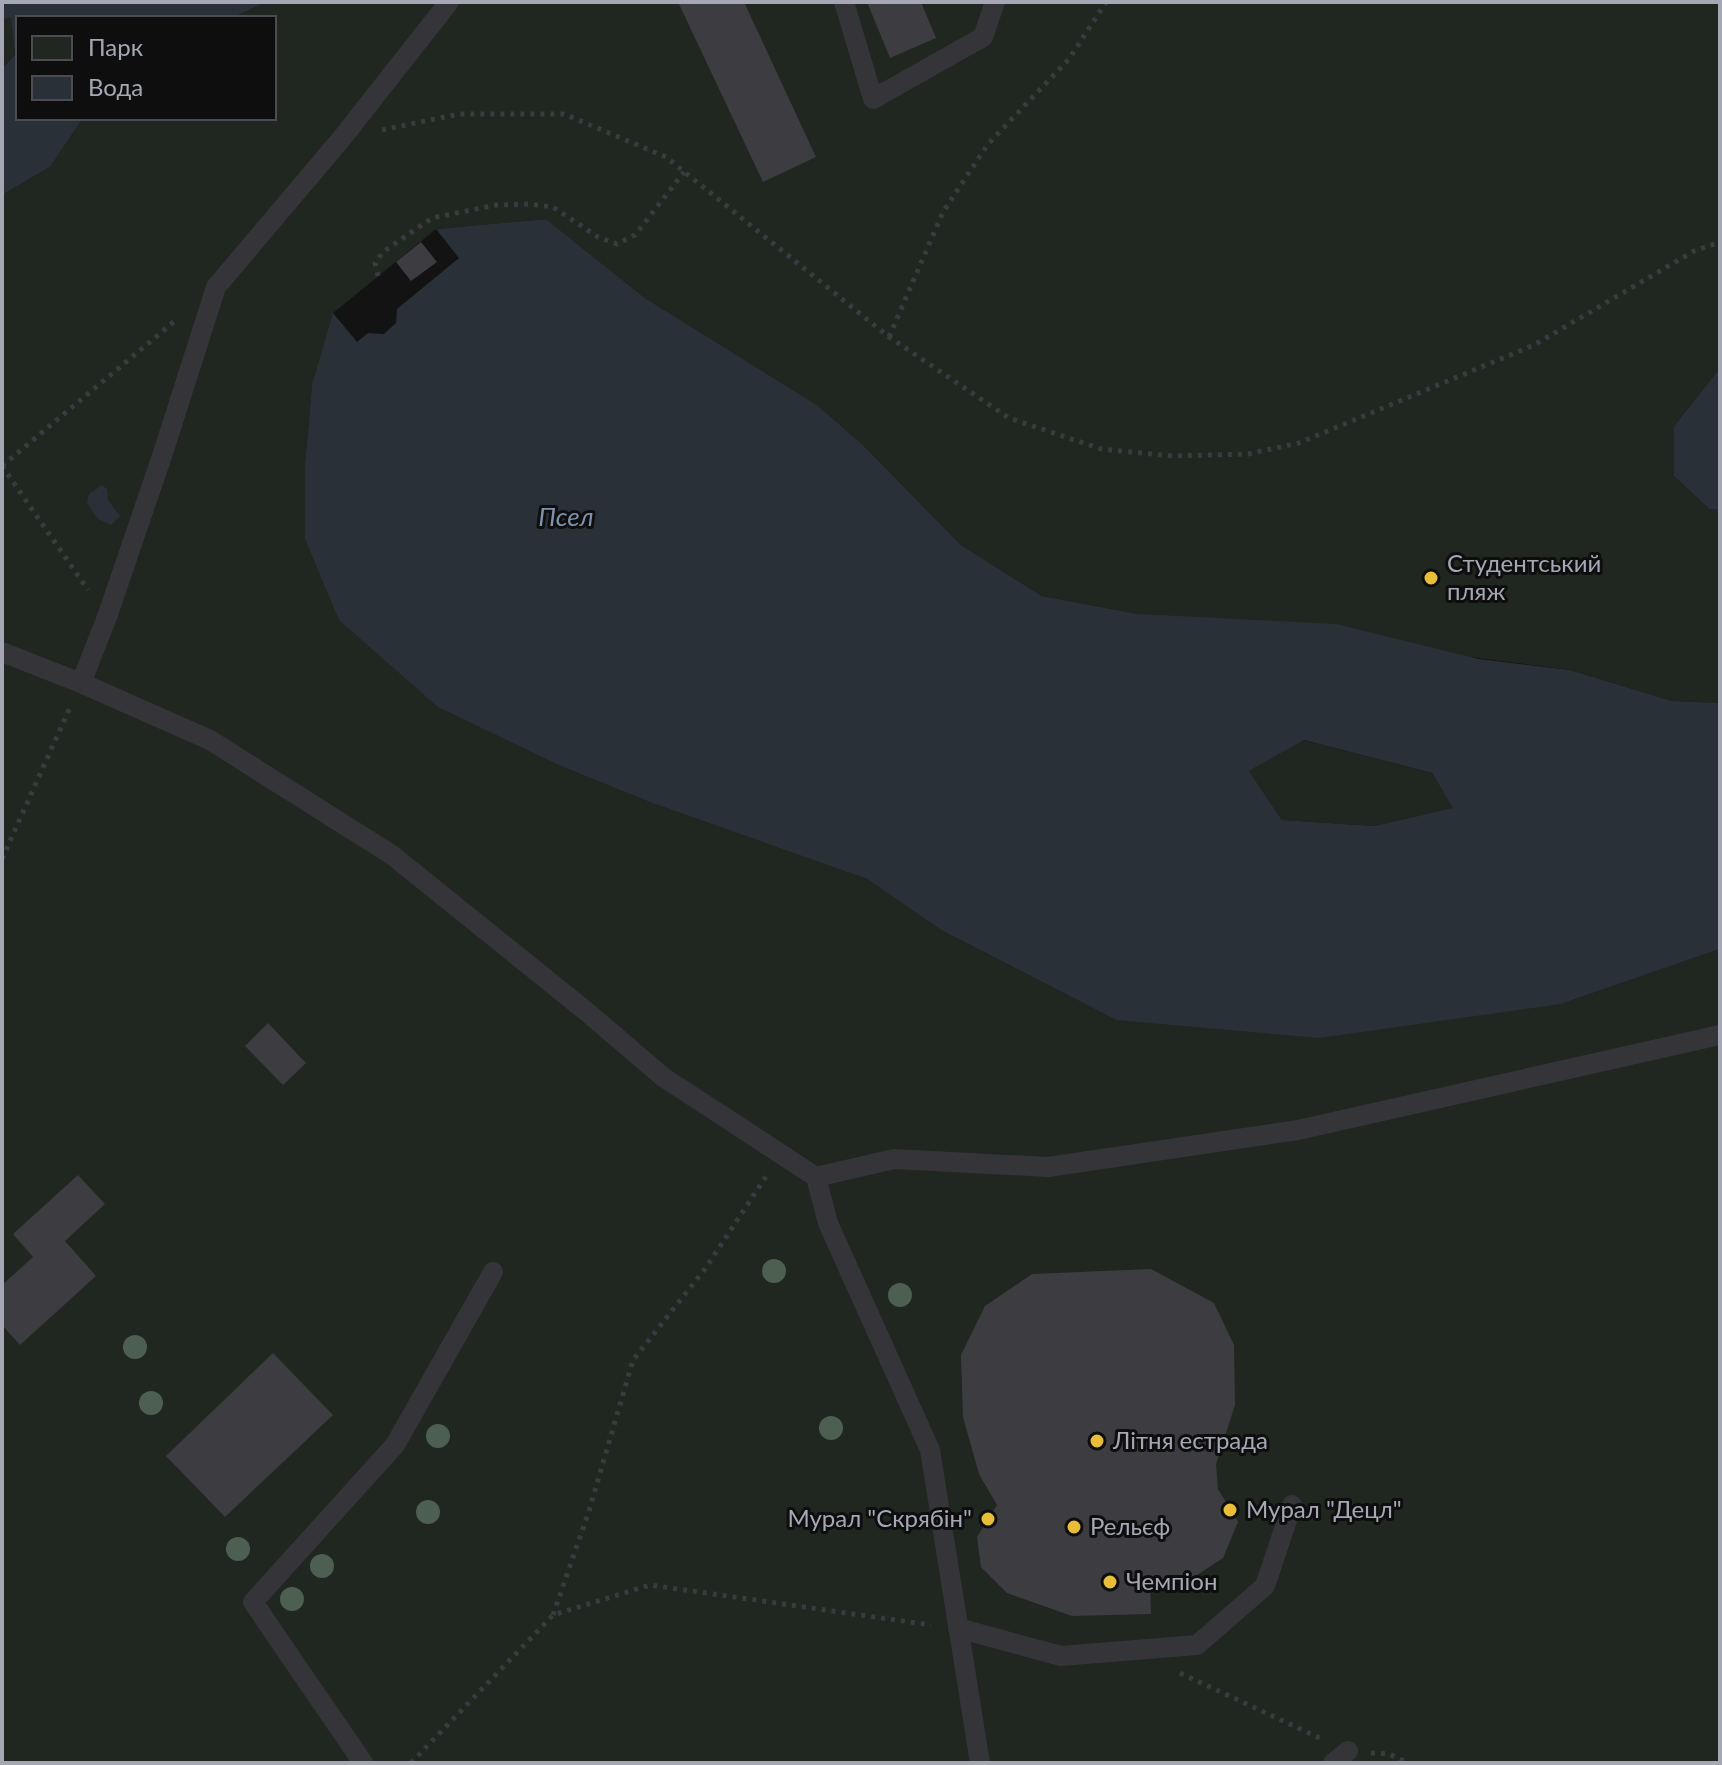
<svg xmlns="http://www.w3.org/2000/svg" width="1722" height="1765" viewBox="0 0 1722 1765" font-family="Lato,sans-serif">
  <rect width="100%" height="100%" fill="#131314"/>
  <path fill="#1f2720" d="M266,2H1720V368L1674,426V476L1709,509L1720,510V703L1672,701L1570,670L1138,614L1042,596L961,545L862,444L817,405L645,298L546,219L436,229L421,242L312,385L305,464V539L563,767L652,803L867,879L941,930L1116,1020L1561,1004L1720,949V1763H2V195L50,167L83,118H274V18H232Z
    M11,17L15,55L2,68V19Z
    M1303,740L1432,773L1454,808L1374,826L1282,820L1249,771Z"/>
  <path fill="#2a3037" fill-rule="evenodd" d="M2,2H266L232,18H18V118H83L50,167L2,195V68L15,55L11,18L2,19Z
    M546,219L645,298L817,405L862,444L961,545L1042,596L1138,614L1336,624L1479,659L1570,670L1672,701L1720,703V949L1561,1004L1319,1038L1116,1020L941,930L867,879L652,803L563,767L438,707L339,620L305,539V464L312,385L333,313L436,229ZM1304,740L1432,773L1453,808L1374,826L1282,820L1249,771Z
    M1720,368V510L1709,509L1674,476V426Z
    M102,485L107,489L108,500L120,516L111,525L98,519L87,503L89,494Z"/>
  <path fill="#131314" d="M436,229L459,258L397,309L396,323L384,334L368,333L357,342L333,313Z"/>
  <path fill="#3d3d41" d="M678,2H744L816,157L763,182Z
    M867,2H921L936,38L890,58Z
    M421,242L437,262L411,281L396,262Z
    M268,1023L306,1063L283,1085L245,1046Z
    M78,1175L105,1204L65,1241L96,1276L20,1345L2,1325V1285L33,1257L13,1234Z
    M1151,1269L1214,1303L1234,1345L1235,1405L1216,1464L1218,1489L1238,1522L1223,1558L1194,1577L1150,1586L1151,1614L1072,1616L1007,1593L981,1567L977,1537L997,1505L979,1474L963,1417L961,1355L985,1306L1032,1274Z
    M273,1353L333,1415L225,1517L166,1456Z"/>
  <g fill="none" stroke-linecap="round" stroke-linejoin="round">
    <path stroke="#3a3b40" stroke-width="5" stroke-dasharray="4 6" stroke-linecap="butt" d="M382,130L459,114H564L666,157L889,337L1009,418L1101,449L1172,456L1248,454L1299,443L1534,345L1694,251L1720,242
      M378,276L375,263L383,252L432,218L496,205L529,204L553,207L598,237L617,244L635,235L684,172
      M889,337L943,212L988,144L1069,59L1106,2
      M2,466L176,320
      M2,466L88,590
      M2,859L71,705
      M553,1615L589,1511L633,1360L705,1269L767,1175
      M1180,1673L1324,1740
      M1371,1753L1389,1754L1408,1763
      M411,1763L553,1615L650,1585L931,1625"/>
    <path stroke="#343439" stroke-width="20" d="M844,2L873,99L983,37L995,2
      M2,652L81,683L210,740L392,855L587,1012L663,1077L816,1177L828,1223L930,1450L980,1763
      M81,683L107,617L162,456L216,287L342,138L449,2
      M816,1177L894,1159L1048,1167L1298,1130L1720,1035
      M958,1628L1061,1656L1197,1645L1265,1586L1292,1505
      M363,1763L253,1602L395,1445L493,1272
      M1333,1763L1348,1751"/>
  </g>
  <g fill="#4d5f50">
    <circle cx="774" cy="1271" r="12"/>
    <circle cx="900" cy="1295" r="12"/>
    <circle cx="135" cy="1347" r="12"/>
    <circle cx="151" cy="1403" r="12"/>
    <circle cx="831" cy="1428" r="12"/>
    <circle cx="438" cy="1436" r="12"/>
    <circle cx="428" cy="1512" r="12"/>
    <circle cx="238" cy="1549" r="12"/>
    <circle cx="322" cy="1566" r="12"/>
    <circle cx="292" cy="1599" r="12"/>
  </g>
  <g fill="#e8bd37" stroke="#0e0e0f" stroke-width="3">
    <circle cx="1431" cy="578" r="8"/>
    <circle cx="1097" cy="1441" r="8"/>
    <circle cx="1230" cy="1510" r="8"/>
    <circle cx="988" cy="1519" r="8"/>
    <circle cx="1074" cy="1527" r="8"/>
    <circle cx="1110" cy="1582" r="8"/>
  </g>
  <g text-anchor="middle" stroke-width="6" stroke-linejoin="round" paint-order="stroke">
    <g font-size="24" fill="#a5a8b4" stroke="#0e0e0f" text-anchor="start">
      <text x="1447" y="572">Студентський<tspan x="1447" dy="28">пляж</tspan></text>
      <text x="1113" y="1449">Літня естрада</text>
      <text x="1246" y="1518">Мурал "Децл"</text>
      <text x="972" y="1527" text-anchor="end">Мурал "Скрябін"</text>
      <text x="1090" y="1535">Рельєф</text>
      <text x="1126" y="1590">Чемпіон</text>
    </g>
    <g font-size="26" font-style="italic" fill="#7d92ad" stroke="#0e0e0f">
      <text x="566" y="526">Псел</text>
    </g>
  </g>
  <rect width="1722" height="1765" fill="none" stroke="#a5a8b4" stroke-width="8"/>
  <rect x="16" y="16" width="260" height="104" fill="#0e0e0f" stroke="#4a4c51" stroke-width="2"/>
  <rect x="32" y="36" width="40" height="24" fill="#1f2720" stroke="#4a4c51" stroke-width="2"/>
  <text x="88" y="56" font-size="24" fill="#a5a8b4">Парк</text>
  <rect x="32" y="76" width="40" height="24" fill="#2a3037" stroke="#4a4c51" stroke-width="2"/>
  <text x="88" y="96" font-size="24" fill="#a5a8b4">Вода</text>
</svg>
